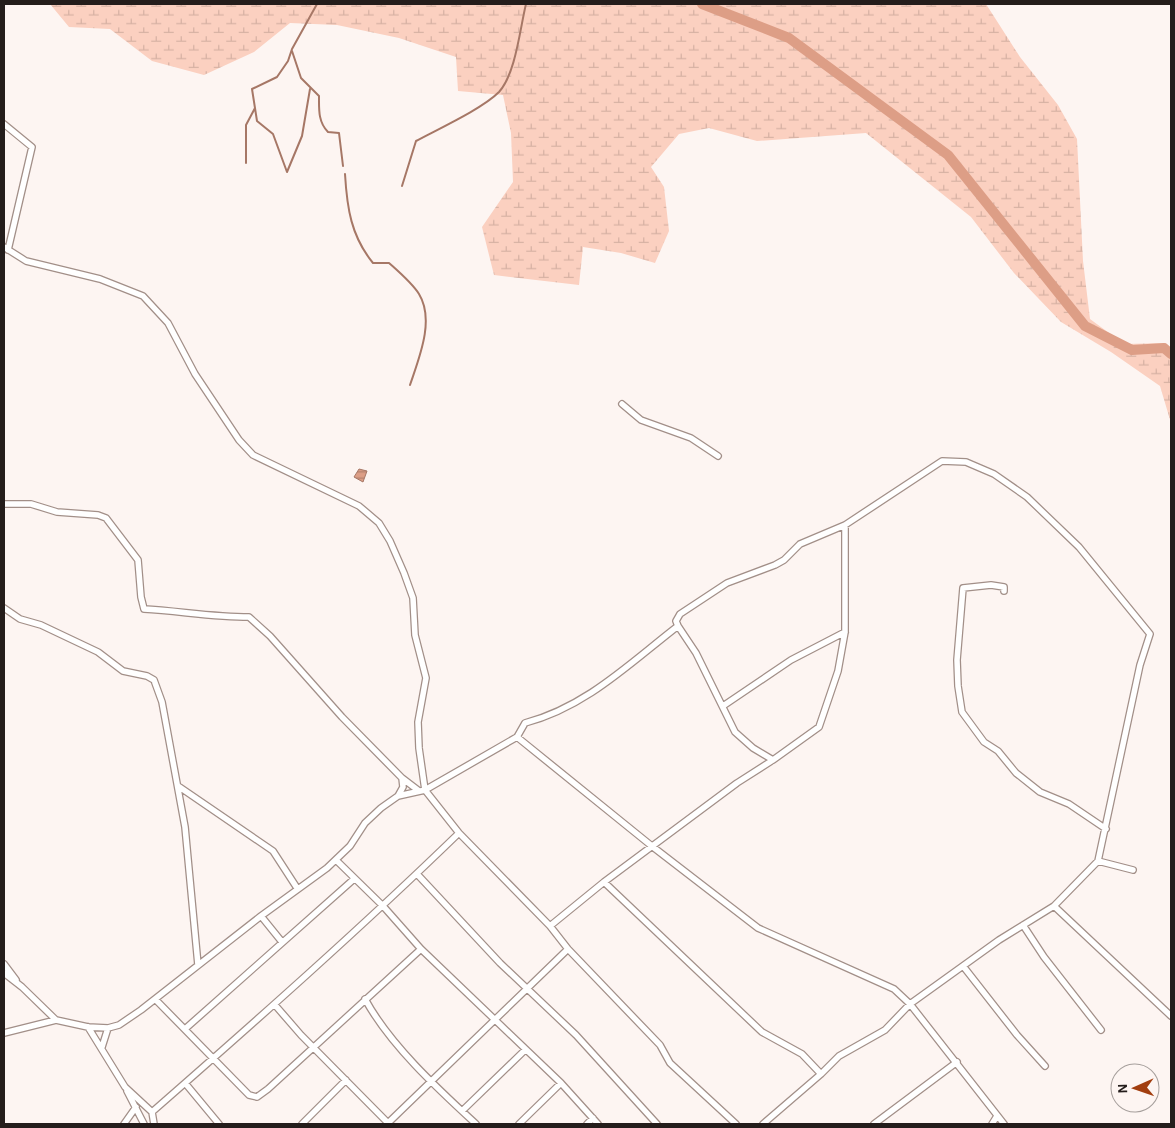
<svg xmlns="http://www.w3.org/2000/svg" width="1175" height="1128" viewBox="0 0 1175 1128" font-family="'Alegreya Sans',sans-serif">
  <defs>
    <pattern id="wetland-marsh" width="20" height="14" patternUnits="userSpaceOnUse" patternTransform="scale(1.25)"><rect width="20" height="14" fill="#fbd0c0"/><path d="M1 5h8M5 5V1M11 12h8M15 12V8" fill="none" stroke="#d7b2a4"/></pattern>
    <pattern id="water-rules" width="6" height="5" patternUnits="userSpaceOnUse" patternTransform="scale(1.25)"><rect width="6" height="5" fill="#dd9e86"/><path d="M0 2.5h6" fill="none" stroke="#b3806d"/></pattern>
  </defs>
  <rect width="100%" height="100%" fill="#fdf5f2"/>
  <path fill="url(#wetland-marsh)" d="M50,4H986L1020,57L1058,105L1077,139L1083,261L1090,319L1124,344L1166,343L1171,349V423L1160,386L1111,352L1061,322L1014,273L971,217L866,133L757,141L709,128L679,134L651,167L664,187L669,231L655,263L621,253L583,247L579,285L494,275L482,227L513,182L511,133L503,95L458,91L456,57L399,38L337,25L290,23L254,52L204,75L152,61L110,29L69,27Z"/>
  <path fill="url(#water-rules)" stroke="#a67766" d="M359,469L367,471L363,482L354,477Z"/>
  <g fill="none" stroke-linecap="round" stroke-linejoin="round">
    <path stroke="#a67766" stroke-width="2" d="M292,51L301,78L319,96C319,109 318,122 328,132L339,133L343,166
      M310,89L302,136L287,172L273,134L257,121L252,89L277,77L288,61L292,49L317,4
      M246,163V125L255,108
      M345,174C347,208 351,236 373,263H389C399,272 412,283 419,294C435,320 419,358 410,385
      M402,186L416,141C438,129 482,109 499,92C516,73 520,28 526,4"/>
    <path stroke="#dd9e86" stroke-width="10" d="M702,4L789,38L948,155L1085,326L1132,350L1164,348L1171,354"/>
    <defs>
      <path id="minor" d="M4,124L32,147L8,250
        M4,247L26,261L100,279L143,296L168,323L195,374L239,440L253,455L359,506L379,523L390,541L404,573L413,598L415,635L426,678L418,722L419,748L425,790L459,833L550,926L568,949L660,1045L670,1063L736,1124
        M622,404L641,420L691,438L718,456
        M4,504H31L57,512L98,515L106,518L138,560L141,597L144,609C179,611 214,617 249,617L270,636L342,717L402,778L403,787L398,796
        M1004,591V587L991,585L963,588L957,660L958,686L962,712L984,742L998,751L1016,773L1040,792L1069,804L1106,829
        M4,608L20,619L41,625L98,652L123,671L147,676L154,680L162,702L185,827L198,965
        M723,706L791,660L845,632
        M517,737L653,847L758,928L894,989L910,1004L1004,1124
        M773,760L819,727L838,671L845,632V525
        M402,778L419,791
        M178,786L273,851L297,888
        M336,860L383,906L421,949L561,1083L598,1124
        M1098,861L1133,870
        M417,874L500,963L576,1035L657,1124
        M604,882L762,1032L802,1054L821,1074
        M1054,906L1171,1016
        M261,916L282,942
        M1023,925L1044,957L1101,1030
        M550,926L604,882L737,783L773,760L753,748L735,732L696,653L678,626L676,621L680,614L727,583L775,565L784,560L800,544L845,525L942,461L966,462L994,474L1027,497L1079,547L1150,634L1140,665L1098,861L1054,906L999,940L910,1004L885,1030L839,1056L821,1074L763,1124
        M4,964L16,980
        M963,966L1017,1035L1045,1066
        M4,973L22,987L56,1020L88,1027L108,1028L119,1025L141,1010L261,916L327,868L350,846L365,823L381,808L398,796L425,790L517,737L525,723C586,707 630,663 678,626
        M155,999L249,1095L257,1097L268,1089L421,949
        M365,999C390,1045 438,1089 476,1124
        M275,1005L301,1035L389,1124
        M88,1027L125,1087L152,1112L154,1124
        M185,1029L354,879
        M4,1033L56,1020
        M102,1047L108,1028
        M185,1083L219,1124
        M127,1091L144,1124
        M462,1111L525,1050
        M152,1112C256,1021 360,929 459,833
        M124,1124L136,1107
        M302,1124L346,1080
        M387,1124L568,949
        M519,1124L561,1083
        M587,1124L593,1118
        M874,1124L957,1062
        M992,1124L997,1116"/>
    </defs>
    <use href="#minor" stroke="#a28f88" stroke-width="8"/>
    <use href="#minor" stroke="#fff" stroke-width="5.5"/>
  </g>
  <rect width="1175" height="1128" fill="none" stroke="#241d1b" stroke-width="10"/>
  <g transform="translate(1135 1088) rotate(268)"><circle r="24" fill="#fdf5f2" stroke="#a69f9c"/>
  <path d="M0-4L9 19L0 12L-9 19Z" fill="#a23e0f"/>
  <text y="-8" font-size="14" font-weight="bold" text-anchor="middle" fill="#241d1b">N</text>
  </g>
</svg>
